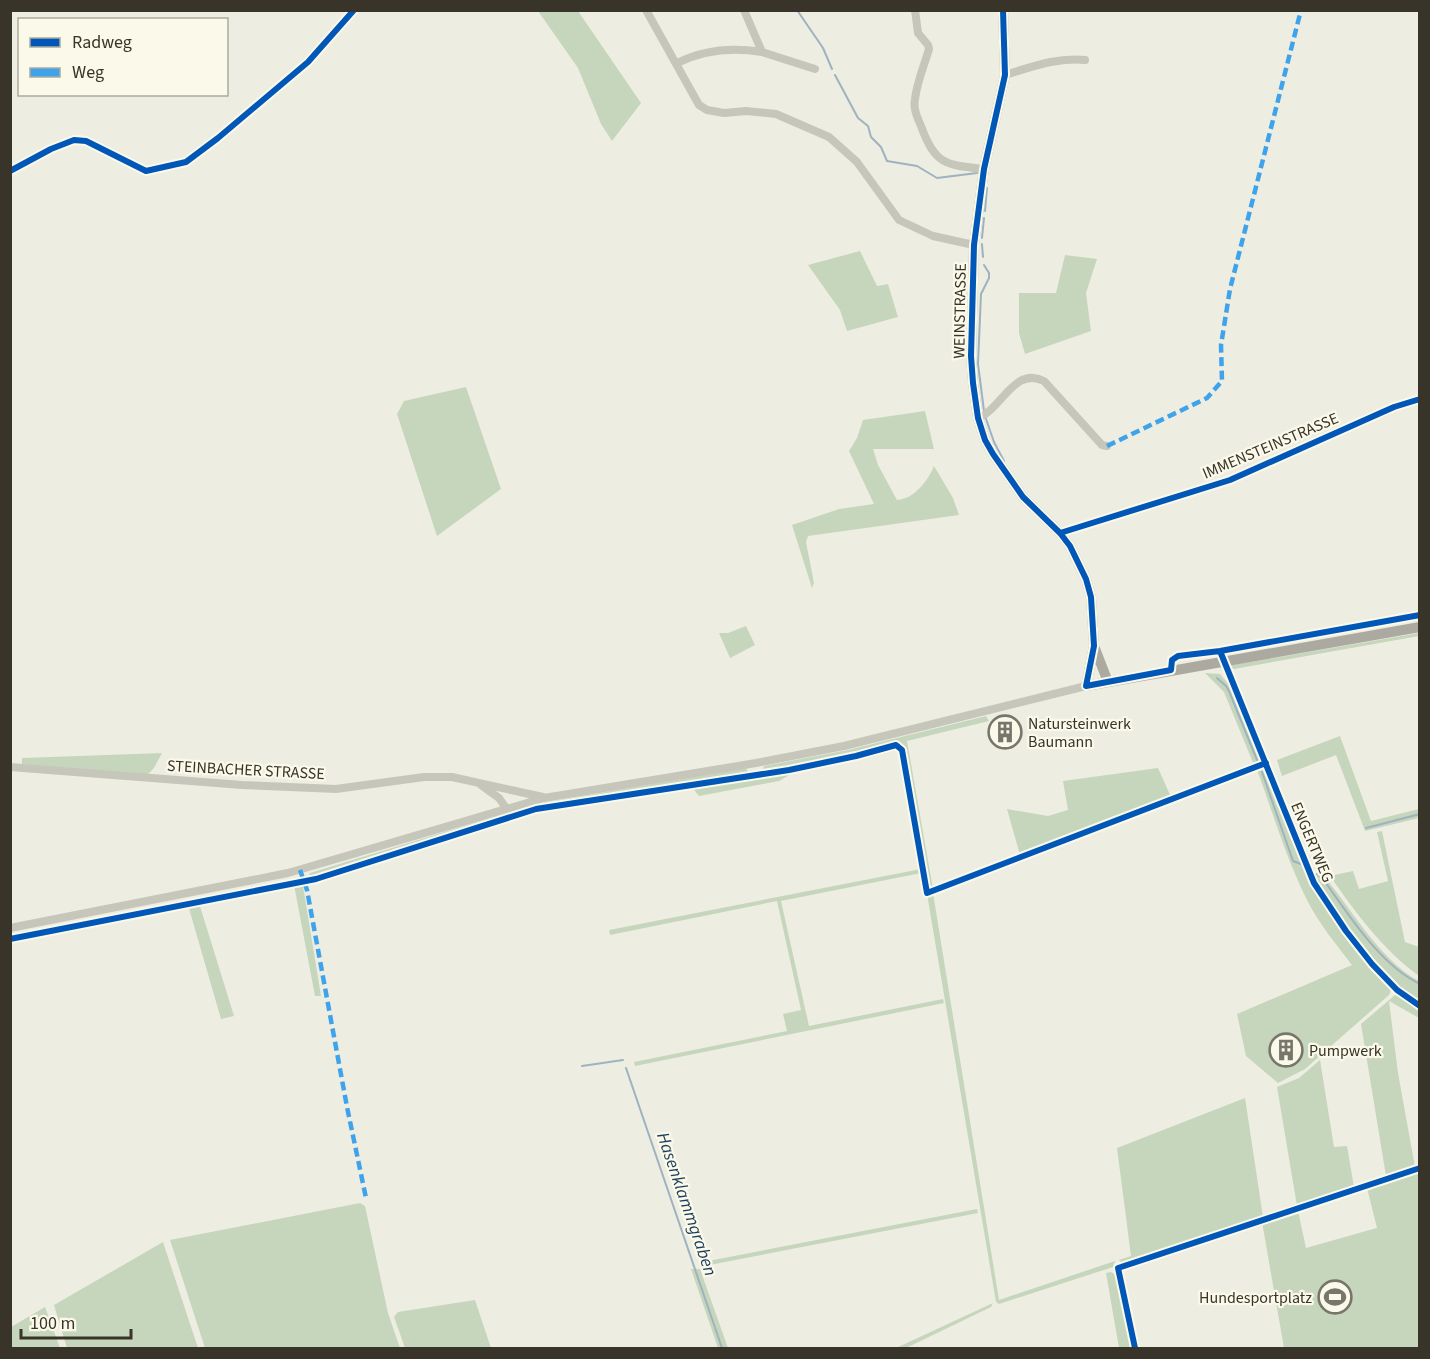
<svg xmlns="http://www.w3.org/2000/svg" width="1430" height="1359" viewBox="0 0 1430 1359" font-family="'Source Sans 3',sans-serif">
  <rect width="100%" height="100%" fill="#eeede2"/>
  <path fill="#c6d6bc" d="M538,11H578L641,103L612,141L601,124L578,68Z
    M860,251L877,286L888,284L898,317L847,331L840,310L808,265Z
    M1065,255L1097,259L1086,293L1091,331L1025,354L1019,333V293H1056Z
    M466,387L501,489L437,536L397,414L404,401Z
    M925,411L934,449H873L878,465L897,500C914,499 928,481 934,466L953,498L959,515L808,536L806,542L814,583L812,588L792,525L839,509L874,504L849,451L857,438L863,420Z
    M746,626L755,645L730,658L719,633H728Z
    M1419,633V636L1234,669L1231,667L1233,665Z
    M1205,673L1220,674L1230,686L1261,761L1254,765L1224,692Z
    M986,716L989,721L907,741L933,889L926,887L904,752L899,742L845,756L781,769H763L764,766L848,750Z
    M1340,736L1371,821L1419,809V818L1365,831L1336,755L1282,776L1277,760Z
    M162,753L154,768L147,775L22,765V758Z
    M746,768L748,772L746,773L727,777L599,799L558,803L532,809L310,879L308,878L310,873L536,804Z
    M1158,768L1171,797L1020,855L1007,809L1048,816L1068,810L1063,781Z
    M1262,769L1266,771L1307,873L1391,990L1389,995L1305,1069L1278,1083L1246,1056L1237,1014L1352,965C1336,944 1319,924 1307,900C1286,858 1273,813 1257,770Z
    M798,770L779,781L699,796L691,786Z
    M1382,831L1405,942L1419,947V976C1382,949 1356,913 1330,876L1353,871L1359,889L1388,881L1377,832Z
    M921,869V873L781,901L809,1026L943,999L944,1003L635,1066L634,1062L787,1031L783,1014L801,1010L777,901L610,935L609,930Z
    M1320,871C1349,905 1379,960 1419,981V1003L1392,982L1366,954L1313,875Z
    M297,884L303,886L321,996H315L294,885Z
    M933,893L999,1300L1115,1261L1113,1267L999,1304L996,1302L928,900V896Z
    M199,903L234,1016L221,1019L188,905Z
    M1395,995H1400L1419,1009V1018L1389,1001L1398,1073L1415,1167L1386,1176L1361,1024Z
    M1320,1060L1334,1147L1347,1146L1354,1187L1297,1206L1277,1087L1299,1078Z
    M1245,1098L1263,1217L1123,1264L1119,1260L1131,1256L1117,1148Z
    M1419,1171V1348H1284L1262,1222L1298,1211L1306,1248L1373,1229L1377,1228L1367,1188Z
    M360,1203L365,1206L388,1313L400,1348H205L170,1240Z
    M977,1209L978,1213L704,1266L703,1262Z
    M163,1242L198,1348H67L54,1305Z
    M691,1269H700L728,1348H718Z
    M1111,1272L1116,1275L1132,1348H1119L1106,1273Z
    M475,1300L491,1348H405L394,1317L398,1312Z
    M993,1303L991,1307L906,1348H896Z
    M45,1307L60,1348H11V1327Z"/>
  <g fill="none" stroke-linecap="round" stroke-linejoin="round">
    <path stroke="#9eb2c0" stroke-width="2" d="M797,10L823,48L832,69
      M835,75L858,118L868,126L871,137L881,147L887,161L917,166L937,178L977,173
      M985,211L987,188
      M982,238L984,218
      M982,244L983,257
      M984,265L989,273V278L981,294L978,364L984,411
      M985,416L994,442L1004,461
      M1217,678L1226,686L1229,691L1257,760
      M1262,772L1293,861L1301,864
      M1366,828L1420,814
      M1317,874L1323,879C1349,915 1380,965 1420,984
      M582,1066L623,1060
      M626,1068L722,1348"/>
    <path stroke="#c7c6bb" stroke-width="8" d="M646,10L699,105L707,110L724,113L746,111L776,114L829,137L857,162L899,220L933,236L974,245
      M915,10L918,33L928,45L929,49C924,66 917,82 915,99C913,108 917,117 921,126C935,165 946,165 984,169
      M762,52L815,69
      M677,63C705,49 732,47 762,52L744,10
      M1005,75C1031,67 1057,57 1085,60
      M10,171L51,149L74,140L86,141L146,171L186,162L218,138L308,62L354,10
      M978,418C1002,409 1014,366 1044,381L1102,445L1107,446
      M1060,533L1230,480L1394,407L1420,399
      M1224,662L1314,883L1346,931L1372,964L1397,990L1420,1006
      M10,767L242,785L336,789L424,777H452L543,797
      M481,785L499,798L506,808
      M10,928L288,873L544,798L756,763L844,746L1086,686"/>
    <path stroke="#acaaa0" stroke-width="10" d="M1003,10L1005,75L984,169L974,245L971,356L973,383L978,418L985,440L993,454L1023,497L1060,533L1070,546L1086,579L1091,597L1094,646L1086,686L1420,627
      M1094,646L1108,682"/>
    <path stroke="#3fa3eb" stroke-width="4.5" stroke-dasharray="9 4.5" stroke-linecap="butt" d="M1107,446L1207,398L1222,381L1221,345L1230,289L1301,10
      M300,870L307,890L347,1107L366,1198"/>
    <defs>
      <path id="cycleway" d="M1003,10L1005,75L984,169L974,245L971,356L973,383L978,418L985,440L993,454L1023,497L1060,533L1070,546L1086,579L1091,597L1094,646L1086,686L1171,670L1172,660L1178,656L1220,651L1420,615
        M10,171L51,149L74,140L86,141L146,171L186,162L218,138L308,62L354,10
        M1060,533L1230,480L1394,407L1420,399
        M1220,651L1314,883L1346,931L1372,964L1397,990L1420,1006
        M10,939L316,879L536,809L789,770L856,756L896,745L902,750L927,893L1266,763
        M1135,1348L1118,1268L1420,1168"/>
    </defs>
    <use href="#cycleway" stroke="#faf9ea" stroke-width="10"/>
    <use href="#cycleway" stroke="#0057b8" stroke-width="6"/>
  </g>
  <defs>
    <symbol id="building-ring" viewBox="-11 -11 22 22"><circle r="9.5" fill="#faf9ea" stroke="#78756a" stroke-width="1.5"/><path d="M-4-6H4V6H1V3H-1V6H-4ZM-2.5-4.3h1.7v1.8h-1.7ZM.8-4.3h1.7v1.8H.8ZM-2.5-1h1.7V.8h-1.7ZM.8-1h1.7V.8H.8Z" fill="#78756a"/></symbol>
    <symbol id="stadium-ring" viewBox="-11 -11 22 22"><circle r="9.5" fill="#faf9ea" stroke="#78756a" stroke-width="1.5"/><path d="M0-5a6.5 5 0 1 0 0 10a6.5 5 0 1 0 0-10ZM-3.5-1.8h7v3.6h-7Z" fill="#78756a"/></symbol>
  </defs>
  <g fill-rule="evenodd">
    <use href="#building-ring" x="986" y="713" width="38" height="38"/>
    <use href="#building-ring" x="1267" y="1031" width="38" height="38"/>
    <use href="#stadium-ring" x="1316" y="1278" width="38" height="38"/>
  </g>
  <g text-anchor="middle" stroke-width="4.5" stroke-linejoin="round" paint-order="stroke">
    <g font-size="16" fill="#393429" stroke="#faf9ea">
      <text transform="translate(959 311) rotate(-89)" y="6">WEINSTRASSE</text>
      <text transform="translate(1270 445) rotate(-23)" y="6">IMMENSTEINSTRASSE</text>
      <text transform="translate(246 769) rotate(3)" y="6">STEINBACHER STRASSE</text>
      <text transform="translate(1313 842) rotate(67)" y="6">ENGERTWEG</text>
    </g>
    <g font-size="16" fill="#393429" stroke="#faf9ea" text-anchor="start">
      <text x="1028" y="729">Natursteinwerk<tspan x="1028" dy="18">Baumann</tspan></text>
      <text x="1309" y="1056">Pumpwerk</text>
      <text x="1312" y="1303" text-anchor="end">Hundesportplatz</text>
    </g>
    <g font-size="18" font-style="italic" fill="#1c3e5c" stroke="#faf9ea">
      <text transform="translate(687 1204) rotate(71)" y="6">Hasenklammgraben</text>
    </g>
  </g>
  <rect width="1430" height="1359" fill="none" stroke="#393429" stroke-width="24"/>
  <rect x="18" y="18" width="210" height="78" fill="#faf9ea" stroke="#adaa9d" stroke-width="1.5"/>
  <rect x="30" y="38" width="30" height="9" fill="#0057b8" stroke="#adaa9d" stroke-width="1.5"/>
  <text x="72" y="48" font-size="18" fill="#393429">Radweg</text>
  <rect x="30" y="68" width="30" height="9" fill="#3fa3eb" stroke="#adaa9d" stroke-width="1.5"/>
  <text x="72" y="78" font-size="18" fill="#393429">Weg</text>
  <path d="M21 1329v9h110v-9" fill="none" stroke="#393429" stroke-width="3"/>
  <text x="30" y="1329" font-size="18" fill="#393429" stroke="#faf9ea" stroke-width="4.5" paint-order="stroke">100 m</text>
</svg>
